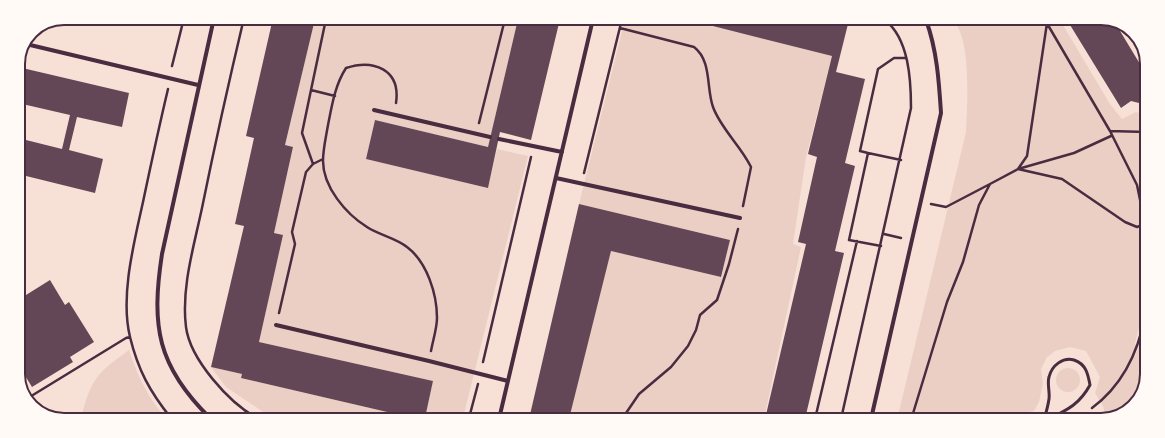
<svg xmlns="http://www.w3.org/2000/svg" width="1165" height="438" viewBox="0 0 1165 438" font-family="'Archivo Narrow',sans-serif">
  <rect width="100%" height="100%" fill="#f7e1d7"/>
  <path fill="#ebcfc5" d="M315,19H518L488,147L375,120L366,159L488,187L497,149L528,156L463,418H425L433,381L259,342L283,235L274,233L293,148L285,145Z
    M625,19H683L832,56L806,157L793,244L801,247L764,419H569L611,251L721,277L730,240L579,204Z
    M953,20H1060L1110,104L1122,119L1136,112L1146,115L1145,310H1143L1135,344L1142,347H1145L1144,389L1129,410L1106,419L1103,406L1095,393L1100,377L1086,351L1070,347L1055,351L1047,357L1041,369L1043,384L1039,402L1034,411L1020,414L1008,420H897L966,132C967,106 972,40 953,20Z
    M129,350C137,375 148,398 166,418H81C91,379 97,373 129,350Z
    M211,367L242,374L241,378L413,418H272L226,387Z
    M1056 380a12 12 0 1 1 24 0a12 12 0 1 1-24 0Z"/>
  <path fill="#644757" d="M273,18L315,19L285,145L293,147L274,233L283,235L259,342L433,381L425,418H413L241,378L242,374L211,367L244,226L235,224L254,138L246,136Z
    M518,19H560L531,140L500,132L488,188L366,159L375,120L488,147Z
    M685,19L849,20L836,72L865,79L845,163L855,166L835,251L844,253L805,419H765L806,244L798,242L817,157L808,154L832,56Z
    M1067,20L1114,21L1140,64L1147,65V105L1131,101L1121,108Z
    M18,67L129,93L122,127L77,117L69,150L103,159L95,193L18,174V138L62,149L70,115L18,103Z
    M579,204L730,240L721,277L611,251L569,419H529Z
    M50,280L65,305L69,302L94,342L70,357L73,362L32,387L18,364V300Z"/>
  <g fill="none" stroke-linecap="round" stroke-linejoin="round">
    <path stroke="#4a2c40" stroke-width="2.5" d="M244,18C229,81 215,144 202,208C194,246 181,288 186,327C190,359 229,403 257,418
      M326,19L311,90L335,96
      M1045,20L1110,131L1137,185L1146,229
      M620,28L694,47C712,61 706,87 713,107C721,129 741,146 751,167L743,206
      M172,66L184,18
      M168,89C159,127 151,164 143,202C134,243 120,296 130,337C138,370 150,392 171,418
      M311,90L302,133L313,164
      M396,103C401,69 373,59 346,68C335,85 332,105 328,125C326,137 323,149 323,161C323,187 346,214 367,227C379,235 396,238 407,247C427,262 437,294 437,318C437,328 433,340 431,351
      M479,123L505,19
      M1110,131L1146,132
      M868,153L901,160
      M1018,169L1062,179L1125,222L1137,227L1145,224
      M1018,169L1074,153L1111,136
      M584,173L622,19
      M931,204L946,207L990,184
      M884,234L901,238
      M881,246L849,240L868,153L860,151L878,69L894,58H905
      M279,313L295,244L292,232L306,172L313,164L323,159
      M483,362L531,157
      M26,398H28L126,338L130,337
      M1092,408C1123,385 1138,353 1145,316
      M469,418L478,384
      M622,419L639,394L671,367L688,346L696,330L700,315L717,300L729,264L738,229
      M815,419L857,241
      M841,419L911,108C911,80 909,39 885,20
      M911,420L947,302L963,262L979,205L990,184L1018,169L1027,156L1047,23"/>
    <path stroke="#4a2c40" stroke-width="3" d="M1044,420C1046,413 1048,406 1049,399C1050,392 1047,384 1049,377C1052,365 1063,357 1074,360C1086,364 1088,374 1090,385C1079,405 1067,410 1047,420"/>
    <path stroke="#4a2c40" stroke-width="4" d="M26,44L198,85
      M374,110L490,137
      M499,139L562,152
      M556,178L740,218
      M276,325L429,361L508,381
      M210,418C157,366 151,326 162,254L214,18
      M499,419L593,19
      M871,419L941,113C939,82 937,50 926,20"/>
  </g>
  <path d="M0 0H1165V438H0ZM64 25H1101A39 39 0 0 1 1140 64V374A39 39 0 0 1 1101 413H64A39 39 0 0 1 25 374V64A39 39 0 0 1 64 25Z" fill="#fffaf5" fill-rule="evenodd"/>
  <path fill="none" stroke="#4a2c40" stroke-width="2" d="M64 25H1101A39 39 0 0 1 1140 64V374A39 39 0 0 1 1101 413H64A39 39 0 0 1 25 374V64A39 39 0 0 1 64 25Z"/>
</svg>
